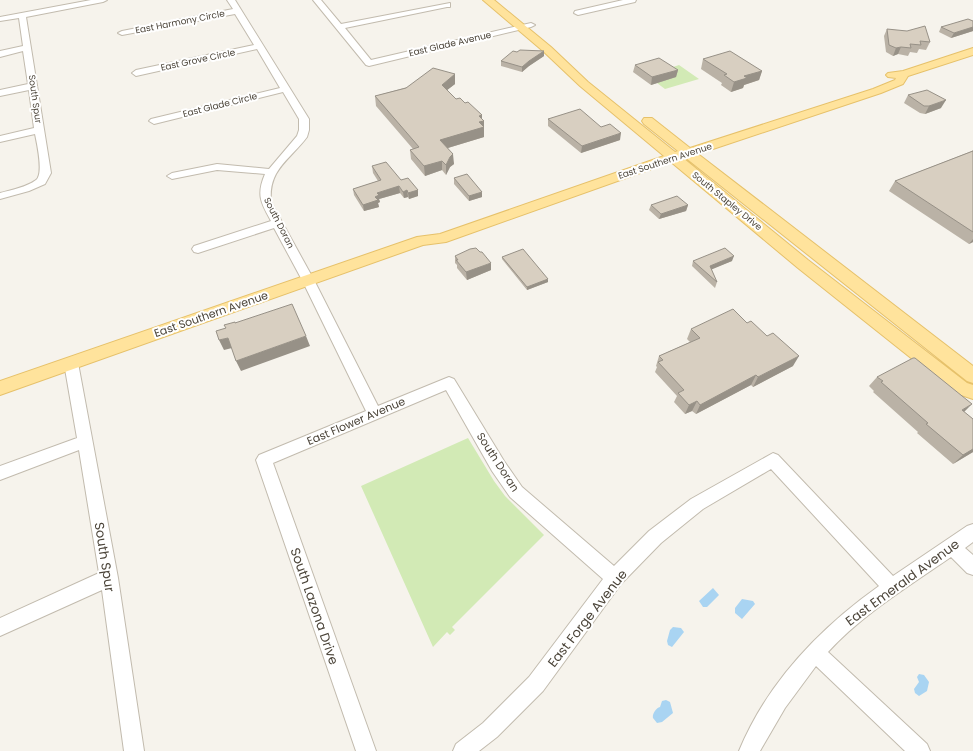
<svg xmlns="http://www.w3.org/2000/svg" width="973" height="751" viewBox="0 0 973 751" font-family="Poppins,sans-serif">
  <rect width="100%" height="100%" fill="#f6f3ec"/>
  <path fill="#d2eab5" d="M679,65L699,79L665,89L657,83L667,69Z
    M468,438L494,481L505,496L544,535L452,627L455,630L450,635L447,632L433,647L361,486Z"/>
  <path fill="#a9d4f2" d="M713,588L719,595L707,607H703L699,601Z
    M742,599L753,601L755,604L742,619L735,613V608Z
    M673,627L681,628L684,632L672,647L668,645L667,641L670,630Z
    M919,674L924,675L929,682L927,691L919,696L915,693L914,689L919,682L917,677Z
    M666,700L670,702L673,713L662,722L657,723L653,718C652,714 656,708 660,707L662,701Z"/>
  <g fill="none" stroke-linecap="round" stroke-linejoin="round">
    <defs>
      <path id="minor" d="M91,0H107L103,2L26,17L51,173L45,184L29,191L0,199V193C11,190 27,187 36,180C44,174 37,144 35,134L0,142V136L34,128L29,90L0,96V90L28,84L23,51L0,57V51L23,46L19,18L0,21V17Z
        M227,0H235L309,119V130L307,137C290,160 268,169 271,202L314,280L378,406L444,379L449,377L454,379L504,461L522,487L614,566L649,531L691,499L773,453L778,455L893,576L967,526L973,524V542L965,548L973,555V575L967,573L951,557C909,586 863,614 828,652L927,744L930,751H905L816,666L785,708L760,751H739C767,683 820,628 879,586L771,469L703,509L661,543L621,584L543,691L497,737L479,751H453L456,744L483,723L529,677L603,579L510,497L492,471L446,390L273,463L376,751H356L256,460L259,455L366,411L302,280L274,228L198,253L194,252L192,249L194,246L271,221C261,203 256,195 265,174L217,170L172,179L167,176L172,173L217,164L269,169L297,136L299,130V119L283,92L154,124L149,121L151,119L280,88L257,49L136,76L132,73L136,70L254,45L235,14L122,35L118,33L122,31L233,9Z
        M313,0H321L341,24L450,3V7H447L345,28L371,60L531,23L535,25L531,27L369,66L366,65Z
        M623,0H636L635,2L578,15L574,13L575,11Z
        M71,358L76,359L78,363L118,578L144,751H124L102,590L0,636V618L99,573L79,450L0,480V466L77,438L64,363L66,359Z"/>
      <path id="major" d="M483,0H494L551,47L588,82L675,152L678,151L644,124L642,121L644,118H652L690,148L873,89L895,80L896,78L888,77L886,75L888,73L903,71L973,48V55L908,76L903,84L881,93L698,154L973,366V383L967,381L686,158H683L808,260L967,383L973,385V399L955,393L798,268L671,162L446,242L423,245L0,395V381L417,237L440,234L664,156L580,86L543,51Z"/>
    </defs>
    <use href="#minor" stroke="#c2bbae" stroke-width="2"/>
    <use href="#major" stroke="#e6c16a" stroke-width="2"/>
    <use href="#minor" fill="#fff" fill-rule="evenodd"/>
    <use href="#major" fill="#ffe39c" fill-rule="evenodd"/>
  </g>
  <path fill="#bab2a6" d="M973,21V31L951,38L939,32L941,27Z
    M887,29L930,42L926,50L919,49L917,53L910,52L908,56L898,54L893,56L886,52L884,36Z
    M544,51V56L529,66L522,72L501,66V61L517,52Z
    M703,59L762,71L759,80L744,85L743,88L731,92L721,85L722,83L701,69Z
    M635,65L678,70L676,77L651,85L633,72Z
    M455,74V84L447,90L456,99L465,103L482,115V119L484,121V137L448,148L454,164L450,167L446,175L442,170L425,176L411,159L410,150L413,149L376,106L375,96Z
    M908,95L941,108L925,114L920,113L904,103Z
    M548,119L601,127L620,140L581,153L548,126Z
    M973,150V242L969,244L889,191L895,181L972,151Z
    M372,166L401,180L418,190V196L409,199L408,197L404,198L400,193L379,199L380,202L378,203L379,207L364,211L354,195L353,189L378,181L373,173Z
    M454,178L482,197L469,201L454,184Z
    M651,205H688L686,211L659,219L649,210Z
    M455,256L491,270L467,280L457,268V265L455,263Z
    M502,257L548,282L527,290L502,259Z
    M693,261H732L711,269L717,282L715,288L692,266Z
    M691,329L793,366L753,387L751,385L696,414L692,411L685,414L674,402L677,396L655,372L657,367L656,366L659,356L690,342L687,339Z
    M877,377L964,412L973,419V452L953,464L917,433L918,432L873,392L874,391L869,386Z"/>
  <path fill="#979187" d="M973,27V31L951,38L954,33Z
    M901,47L898,54L893,56L896,48Z
    M544,51V56L529,66L522,72V67L529,61Z
    M678,70L676,77L651,85L652,77Z
    M762,71L759,80L744,85L743,88L731,92L734,82L744,76Z
    M455,74V84L442,94V85Z
    M946,100L941,108L925,114L929,106Z
    M482,115V121H484V137L441,150L440,140L479,116Z
    M621,133L620,140L581,153L582,146Z
    M453,154L454,164L450,167L446,175V165L450,157Z
    M442,161V170L425,176L424,166Z
    M399,186L400,193L379,199L380,202L378,203L379,207L364,211L363,205L375,197L377,193Z
    M407,190L408,197L404,198L403,192Z
    M418,190V196L409,199L408,193Z
    M482,192V197L469,201V196Z
    M688,205L686,211L659,219L661,214Z
    M973,239V242L969,244Z
    M734,256L732,261L708,271L710,266Z
    M491,263V270L467,280L466,272Z
    M548,279V282L527,290V287Z
    M306,336L310,346L241,371L236,361Z
    M228,338L232,348L224,350L219,340Z
    M799,356L793,366L753,387L758,377Z
    M756,375L751,385L696,414L700,405Z
    M697,401L692,411L685,414L689,405Z
    M972,404L962,414V410Z
    M973,449V452L953,464L963,455Z"/>
  <path fill="#d8cfc1" stroke="#979187" d="M968,19L973,21V27L954,33L941,27Z
    M925,26L930,42L920,41L921,45L910,44L911,48L901,47L896,48L889,45L887,29L907,31Z
    M520,50L544,51L529,61L522,67L501,61L513,51L517,52Z
    M730,51L762,71L744,76L747,78L734,82L724,75L727,74L703,59Z
    M659,58L678,70L652,77L635,65Z
    M433,68L455,74L442,85L456,99L460,98L465,103L468,102L482,115L479,116L484,121L479,122L484,127L440,140L453,154L450,157L446,165L442,161L424,166L410,150L419,147L375,96L406,88Z
    M927,90L946,100L929,106H924L908,95Z
    M580,109L601,127L610,124L621,133L582,146L548,119Z
    M973,151V232L895,181Z
    M386,162L401,180L408,178L418,190L408,193L407,190L403,192L399,186L377,193L379,195L375,197L378,200L363,205L353,189L381,180L372,166Z
    M467,174L482,192L469,196L454,178Z
    M677,196L688,205L661,214L651,205Z
    M476,248L480,252H482L491,263L466,272L456,260H458L455,256L470,249Z
    M725,248L734,256L710,266L717,282L693,261Z
    M523,249L548,279L527,287L502,257Z
    M292,304L306,336L236,361L228,338L219,340L216,331L226,328L224,325L235,322V323Z
    M733,309L747,323L751,321L767,336L773,333L799,356L758,377L756,375L700,405L697,401L689,405L678,393L684,390L658,362L663,360L659,356L700,338L691,329Z
    M913,358H915L972,404L962,410L973,419V449L963,455L926,424L928,423L881,382L883,381L877,377Z"/>
  <g text-anchor="middle" stroke-width="4" stroke-linejoin="round" paint-order="stroke">
    <g font-size="9" fill="#4b4439" stroke="#fff">
      <text transform="translate(180 22) rotate(-11)" y="3">East Harmony Circle</text>
      <text transform="translate(450 44) rotate(-13)" y="3">East Glade Avenue</text>
      <text transform="translate(198 60) rotate(-12)" y="3">East Grove Circle</text>
      <text transform="translate(35 99) rotate(82)" y="3">South Spur</text>
      <text transform="translate(220 105) rotate(-14)" y="3">East Glade Circle</text>
      <text transform="translate(665 161) rotate(-18)" y="3">East Southern Avenue</text>
      <text transform="translate(727 201) rotate(39)" y="3">South Stapley Drive</text>
      <text transform="translate(279 223) rotate(63)" y="3">South Doran</text>
    </g>
    <g font-size="11" fill="#4b4439" stroke="#fff">
      <text transform="translate(211 314) rotate(-19)" y="4">East Southern Avenue</text>
      <text transform="translate(356 421) rotate(-23)" y="4">East Flower Avenue</text>
      <text transform="translate(498 462) rotate(57)" y="4">South Doran</text>
    </g>
    <g font-size="13" fill="#4b4439" stroke="#fff">
      <text transform="translate(105 557) rotate(81)" y="5">South Spur</text>
      <text transform="translate(902 582) rotate(-36)" y="5">East Emerald Avenue</text>
      <text transform="translate(315 606) rotate(71)" y="5">South Lazona Drive</text>
      <text transform="translate(587 618) rotate(-52)" y="5">East Forge Avenue</text>
    </g>
  </g>
</svg>
